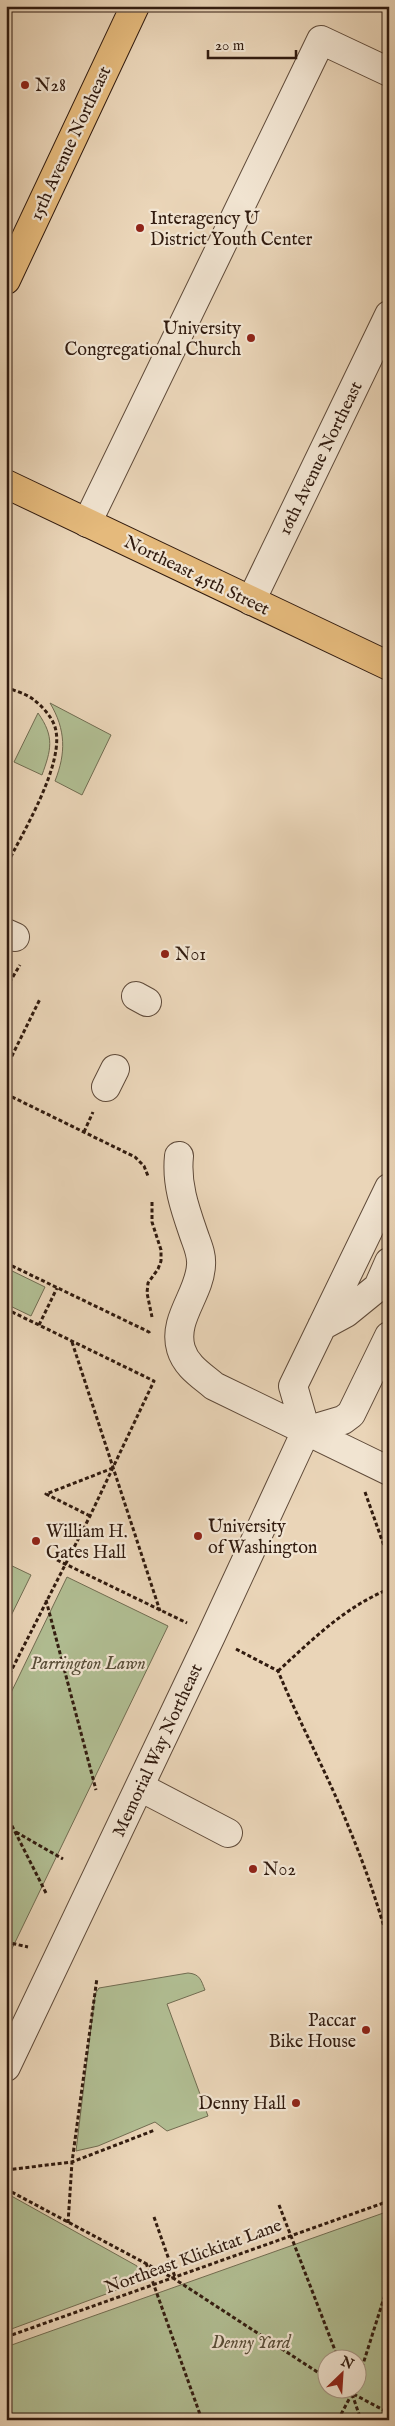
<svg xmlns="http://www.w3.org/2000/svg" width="395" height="2426" viewBox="0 0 395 2426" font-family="'IM FELL English',serif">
  <rect width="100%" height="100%" fill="#ead5b8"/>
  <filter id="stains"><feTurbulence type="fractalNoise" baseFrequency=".004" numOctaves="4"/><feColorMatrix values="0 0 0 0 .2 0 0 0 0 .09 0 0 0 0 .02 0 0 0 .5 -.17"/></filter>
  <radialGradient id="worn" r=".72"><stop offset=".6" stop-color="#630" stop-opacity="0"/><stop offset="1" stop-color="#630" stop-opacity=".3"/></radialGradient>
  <path fill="#b1be93" stroke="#716c51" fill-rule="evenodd" d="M50,703L111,735L82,795L55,781C66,753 66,730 50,703Z
    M38,713C55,737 51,750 42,775L14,762Z
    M6,1268L45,1287L31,1316L6,1304Z
    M6,1563L31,1575L6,1626Z
    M67,1577L168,1626L6,1961V1703Z
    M188,1973C200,1974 201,1980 205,1990L167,2004L208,2116L167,2131L155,2122L98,2146L76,2151L95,1994L99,1988Z
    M6,2193L137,2266L139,2274L136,2283L6,2331Z
    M389,2211V2420H6V2347ZM358,2358V2388H328V2358Z"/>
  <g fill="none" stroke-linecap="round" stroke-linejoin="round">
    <defs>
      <path id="minor" d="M87,523L321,40L389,72
        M251,601L389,315
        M6,933L15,937
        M136,996L147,1002
        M106,1087L115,1069
        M179,1156C176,1184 185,1209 194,1235C197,1244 202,1254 201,1265C200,1294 172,1319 181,1349C186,1366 201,1375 214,1386L389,1471
        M322,1326L346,1313L378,1287L389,1262
        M306,1431L343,1420L351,1414L389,1336
        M140,1787L228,1833
        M6,2067L211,1636L306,1431L293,1386L389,1188"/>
      <path id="major" d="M6,280L135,6
        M6,484L389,666"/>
    </defs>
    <use href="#minor" stroke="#5f4a39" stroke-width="30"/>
    <use href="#major" stroke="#311b0f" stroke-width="30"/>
    <path stroke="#311b0f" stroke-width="3" stroke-dasharray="4 2.5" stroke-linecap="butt" d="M6,687C15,691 27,694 34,700C42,706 52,717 55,727C66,762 22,834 6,866
      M6,988L20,965
      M6,1068L40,999
      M6,1094L135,1157L144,1166L148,1176
      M84,1132L93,1112
      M152,1202V1222L161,1250V1261L158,1269L148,1283L147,1293L152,1317
      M6,1263L149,1332L150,1335
      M6,1309L154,1381L90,1516L6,1681
      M39,1325L57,1288
      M72,1342L160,1611
      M365,1492L389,1560
      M90,1516L46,1494L113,1468
      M57,1560L187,1623
      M46,1600L96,1790
      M236,1649L278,1671C300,1724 328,1775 349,1828C365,1866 378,1905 389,1944
      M278,1671C313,1639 345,1607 389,1589
      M6,1814L46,1893
      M16,1832L63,1859
      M6,1942L28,1947
      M6,2170L72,2162L155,2130
      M6,2189L173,2278L328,2379
      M279,2205L338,2358
      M154,2217L175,2277
      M68,2223L72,2162L97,1978
      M146,2263L202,2420
      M6,2337L389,2201
      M358,2380L389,2282
      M342,2388L389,2413
      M350,2388L361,2420
      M338,2420L355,2388"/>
    <use href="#minor" stroke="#f1e4d1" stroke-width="28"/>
    <use href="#major" stroke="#e5ba7c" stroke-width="28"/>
  </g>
  <g fill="#8f2418" stroke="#f1e4d1" stroke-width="2">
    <circle cx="25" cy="85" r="5"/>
    <circle cx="140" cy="228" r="5"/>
    <circle cx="251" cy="338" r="5"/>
    <circle cx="165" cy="954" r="5"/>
    <circle cx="198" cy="1536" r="5"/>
    <circle cx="36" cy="1541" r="5"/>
    <circle cx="253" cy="1869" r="5"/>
    <circle cx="366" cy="2030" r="5"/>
    <circle cx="296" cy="2103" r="5"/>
  </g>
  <g text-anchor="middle" stroke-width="4.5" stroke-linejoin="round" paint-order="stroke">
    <g font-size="18" fill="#311b0f" stroke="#f1e4d1" text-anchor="start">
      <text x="35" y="91">N28</text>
      <text x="150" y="224">Interagency U<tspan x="150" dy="21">District Youth Center</tspan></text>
      <text x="241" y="334" text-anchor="end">University<tspan x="241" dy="21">Congregational Church</tspan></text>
      <text x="175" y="960">N01</text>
      <text x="208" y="1532">University<tspan x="208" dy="21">of Washington</tspan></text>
      <text x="46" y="1537">William H.<tspan x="46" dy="21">Gates Hall</tspan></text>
      <text x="263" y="1875">N02</text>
      <text x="356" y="2026" text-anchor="end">Paccar<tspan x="356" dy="21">Bike House</tspan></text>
      <text x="286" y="2109" text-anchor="end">Denny Hall</text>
    </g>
    <g font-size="18" fill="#311b0f" stroke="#f1e4d1">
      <text transform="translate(70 143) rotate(-65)" y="6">15th Avenue Northeast</text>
      <text transform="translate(320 458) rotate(-64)" y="6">16th Avenue Northeast</text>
      <text transform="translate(197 575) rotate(26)" y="6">Northeast 45th Street</text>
      <text transform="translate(157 1750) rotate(-65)" y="6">Memorial Way Northeast</text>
      <text transform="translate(193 2256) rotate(-20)" y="6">Northeast Klickitat Lane</text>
    </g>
    <g font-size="18" font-style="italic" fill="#574c37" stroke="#f1e4d1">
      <text x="88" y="1669">Parrington Lawn</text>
      <text x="251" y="2348">Denny Yard</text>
    </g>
  </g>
  <rect width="395" height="2426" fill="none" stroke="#ead5b8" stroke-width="25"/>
  <rect x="8" y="8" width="380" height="2411" fill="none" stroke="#311b0f" stroke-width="2.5"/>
  <rect x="12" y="12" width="370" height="2401" fill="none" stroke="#311b0f"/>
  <g transform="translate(342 2374) rotate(25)"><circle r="24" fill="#f1e4d1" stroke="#a49483"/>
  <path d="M0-4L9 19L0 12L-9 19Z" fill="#8f2418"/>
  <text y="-8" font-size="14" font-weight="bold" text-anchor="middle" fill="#311b0f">N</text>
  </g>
  <path d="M208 50v8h88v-8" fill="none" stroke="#311b0f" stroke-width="2.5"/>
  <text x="215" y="50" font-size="15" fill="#311b0f" stroke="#f1e4d1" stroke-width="4" paint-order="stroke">20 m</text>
  <rect width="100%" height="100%" filter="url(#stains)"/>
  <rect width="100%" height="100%" fill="url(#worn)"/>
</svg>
